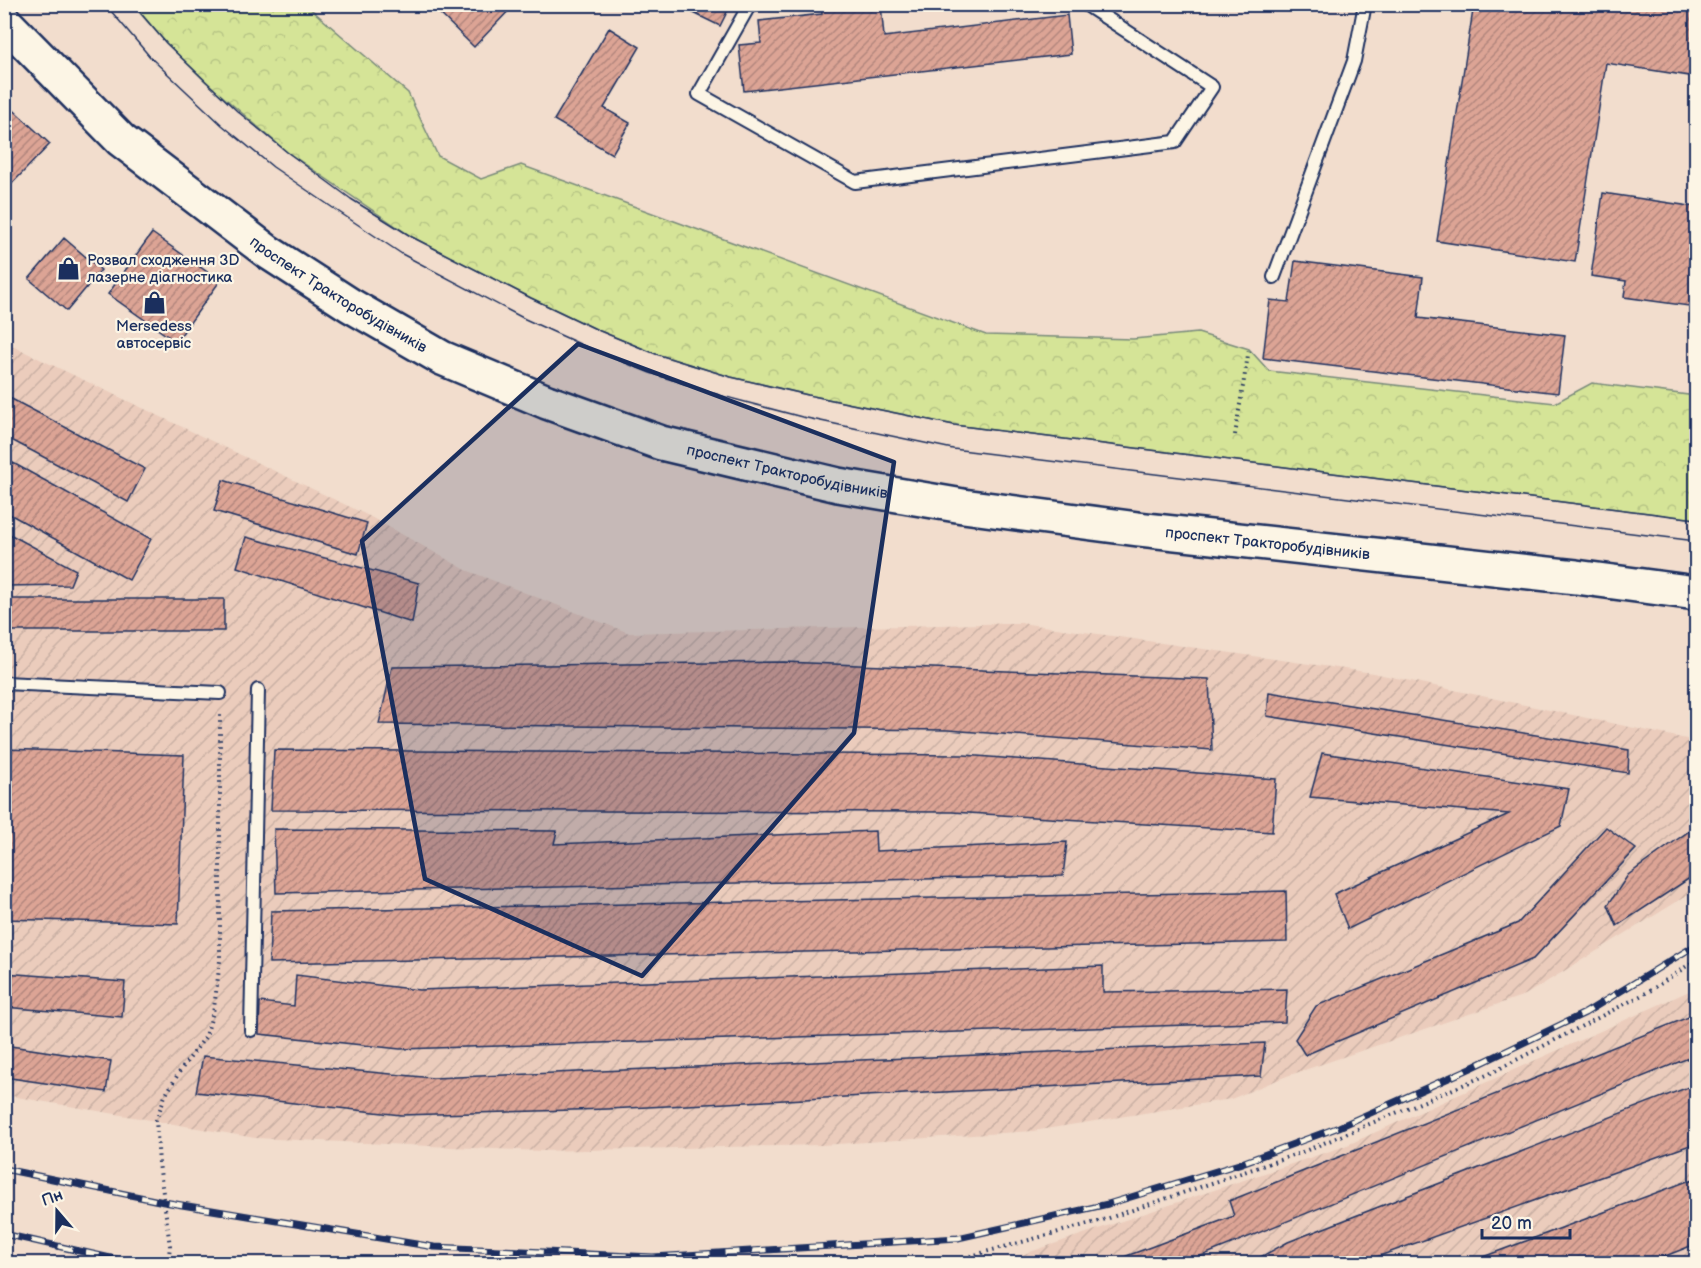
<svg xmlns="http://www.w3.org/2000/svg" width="1701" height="1268" viewBox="0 0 1701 1268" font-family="'Balsamiq Sans',sans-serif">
  <defs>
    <pattern id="industrial-furrows" width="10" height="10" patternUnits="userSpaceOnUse" patternTransform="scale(1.5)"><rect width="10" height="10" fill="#ebccbc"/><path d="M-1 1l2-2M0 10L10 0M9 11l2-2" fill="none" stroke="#c9b0a4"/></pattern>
    <pattern id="forest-crowns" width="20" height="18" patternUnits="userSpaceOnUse" patternTransform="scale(1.5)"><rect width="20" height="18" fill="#d5e497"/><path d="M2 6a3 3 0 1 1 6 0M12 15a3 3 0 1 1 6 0" fill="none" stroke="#b6c485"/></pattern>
    <pattern id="building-hatch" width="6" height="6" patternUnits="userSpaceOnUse" patternTransform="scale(1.5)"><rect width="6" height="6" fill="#dca495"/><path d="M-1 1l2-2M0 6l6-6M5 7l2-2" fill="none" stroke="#b2867d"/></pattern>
  </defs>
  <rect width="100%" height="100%" fill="#f2ddcd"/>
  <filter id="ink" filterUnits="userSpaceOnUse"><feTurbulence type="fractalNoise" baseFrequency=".0167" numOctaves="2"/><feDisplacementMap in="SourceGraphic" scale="12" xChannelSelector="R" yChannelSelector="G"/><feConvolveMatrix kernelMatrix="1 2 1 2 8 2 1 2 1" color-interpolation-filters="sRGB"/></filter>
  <g filter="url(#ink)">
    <path fill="url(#industrial-furrows)" d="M4,342L369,516L466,570L629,633L1021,623L1373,673L1696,741V890L1525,995L1287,1076L1231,1099L1033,1131L822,1145L540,1151L255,1138L5,1095Z
      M1696,988V1263L1011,1264L1012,1258L1345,1146Z"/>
    <path fill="url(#forest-crowns)" stroke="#788a7a" stroke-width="1.5" d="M133,5H306L408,93L438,156L481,179L521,165L986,335L1133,339L1198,333L1249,349L1269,371L1555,403L1592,383L1696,396V519L954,425L808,395L731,377L656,354L600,331L531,298L412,237L287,152L206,82L166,43Z"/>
    <path fill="url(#building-hatch)" stroke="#1b2f5e" stroke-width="1.5" d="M430,4H515L474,47Z
      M675,4H731L720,26Z
      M821,4H881L884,37L1067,15L1071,54L744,91L739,45L761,43L759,21L822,14Z
      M1474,4H1696V77L1606,63L1575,262L1437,241Z
      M609,28L640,47L604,108L630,123L612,154L554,120Z
      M4,101L50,144L4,192Z
      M1603,193L1696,207V307L1624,297L1626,281L1591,276Z
      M152,233L220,281L176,342L108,294Z
      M64,238L101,270L67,311L29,279Z
      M1295,261L1423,277L1418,318L1565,335L1558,393L1263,358L1270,300L1289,302Z
      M4,395L145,469L128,502L4,436Z
      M4,458L151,539L129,580L4,511Z
      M223,480L367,523L358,554L214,511Z
      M4,531L76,570L70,585L4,586Z
      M246,537L419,583L412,623L237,567Z
      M4,599H224V631H4Z
      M784,662L1209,679L1212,750L948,730L379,724L392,667Z
      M1269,692L1629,750L1628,773L1267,716Z
      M4,749L184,755L178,924L4,919Z
      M274,750L964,755L1276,779L1272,832L952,812L271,810Z
      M1322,753L1569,789L1561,826L1348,929L1334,894L1509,814L1310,797Z
      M1696,826V874L1617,926L1608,905L1628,875Z
      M1606,827L1636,849L1533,959L1305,1055L1295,1039L1316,1006L1518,923Z
      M274,829L557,831L554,844L875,831L876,851L1067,842L1063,876L276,893Z
      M1286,891L1287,942L269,963L271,911Z
      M1103,966V992L1287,989L1285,1022L400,1049L259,1034L260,1002L294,1006L296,975L419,990Z
      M4,973L125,982L122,1017L4,1007Z
      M1696,1014V1055L1182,1264H1105L1234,1216L1229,1201Z
      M1265,1043L1261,1076L608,1109L401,1115L196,1092L203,1056L433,1078Z
      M4,1045L111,1061L106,1092L4,1077Z
      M1696,1084V1143L1357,1264H1248L1288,1242Z
      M1696,1178V1244L1645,1264H1464Z"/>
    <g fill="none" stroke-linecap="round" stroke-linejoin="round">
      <defs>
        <path id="lane" d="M750,4L699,94L855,182L1175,142L1212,87L1085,4
          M1274,277L1354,61L1365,4
          M4,683L220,693
          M251,1030L258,690"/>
        <g id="secondary">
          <path id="s1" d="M4,21L121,140L268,252L350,305L442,358L547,402L661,443L838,485L963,506L1138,529L1576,577L1696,593"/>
        </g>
      </defs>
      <use href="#lane" stroke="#1b2f5e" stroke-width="16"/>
      <use href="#secondary" stroke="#1b2f5e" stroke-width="38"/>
      <path stroke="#1b2f5e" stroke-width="4" stroke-dasharray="1.5 4.5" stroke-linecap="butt" d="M1235,435L1249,349
        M168,1264L170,1246L159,1163L156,1120L165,1096L180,1071L206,1036L214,1008L220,961V712
        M941,1264L1103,1220L1300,1153L1489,1074L1648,992L1696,960"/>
      <use href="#lane" stroke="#fcf5e5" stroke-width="12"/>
      <use href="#secondary" stroke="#fcf5e5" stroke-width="33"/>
      <path stroke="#1b2f5e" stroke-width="1.5" d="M105,4L151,58L222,125L273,167L336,210L402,254L525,319L591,349L650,373L726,397L802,417L953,449L1696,541
        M133,4L166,43L237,111L287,152L351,199L412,237L531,298L600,331L656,354L731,377L808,395L954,425L1696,519"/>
      <defs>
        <path id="rail" d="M4,1169L164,1202L434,1247L653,1257L958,1238L1108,1204L1239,1164L1339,1127L1471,1068L1585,1013L1696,945
          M4,1234L137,1264"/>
      </defs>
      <use href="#rail" stroke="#1b2f5e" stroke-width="7"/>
      <use href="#rail" stroke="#fcf5e5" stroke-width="4.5" stroke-dasharray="14" stroke-linecap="butt"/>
    </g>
  </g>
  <path fill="#1b2f5e" fill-opacity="0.2" stroke="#1b2f5e" stroke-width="4.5" stroke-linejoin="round" d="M578,344L894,462L854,733L642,976L425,879L362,541Z"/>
  <defs>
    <symbol id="shop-bare" viewBox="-9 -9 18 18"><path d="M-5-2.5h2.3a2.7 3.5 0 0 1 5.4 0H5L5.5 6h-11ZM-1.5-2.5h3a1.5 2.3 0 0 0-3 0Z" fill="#1b2f5e" stroke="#fcf5e5" stroke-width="2.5" paint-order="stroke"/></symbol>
  </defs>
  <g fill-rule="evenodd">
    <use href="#shop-bare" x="52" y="252" width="33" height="33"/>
    <use href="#shop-bare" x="138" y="286" width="33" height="33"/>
  </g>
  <g text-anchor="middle" stroke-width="4.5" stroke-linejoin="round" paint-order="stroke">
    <g font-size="15" fill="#1b2f5e" stroke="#fcf5e5" text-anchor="start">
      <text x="87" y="265">Розвал сходження 3D<tspan x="87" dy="17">лазерне діагностика</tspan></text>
      <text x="154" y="331" text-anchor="middle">Mersedess<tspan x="154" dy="17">автосервіс</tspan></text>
    </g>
    <g font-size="15" fill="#1b2f5e" stroke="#fcf5e5">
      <text dy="5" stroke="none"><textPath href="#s1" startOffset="434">проспект Тракторобудівників</textPath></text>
      <text dy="5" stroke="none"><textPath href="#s1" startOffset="920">проспект Тракторобудівників</textPath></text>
      <text dy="5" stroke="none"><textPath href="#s1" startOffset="1406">проспект Тракторобудівників</textPath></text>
    </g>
  </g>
  <rect width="1701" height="1268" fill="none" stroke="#fcf5e5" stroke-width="24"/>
  <rect x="12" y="12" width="1677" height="1244" fill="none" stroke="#1b2f5e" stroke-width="2" filter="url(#ink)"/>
  <g transform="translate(57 1211) rotate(340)" stroke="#fcf5e5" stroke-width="4.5" paint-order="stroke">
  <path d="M0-4.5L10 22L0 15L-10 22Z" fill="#1b2f5e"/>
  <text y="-9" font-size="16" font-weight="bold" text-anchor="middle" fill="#1b2f5e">Пн</text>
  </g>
  <path d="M1482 1229v9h88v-9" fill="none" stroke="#1b2f5e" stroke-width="3"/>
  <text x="1491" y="1229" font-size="18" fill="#1b2f5e" stroke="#fcf5e5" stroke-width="4.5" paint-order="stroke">20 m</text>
</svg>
